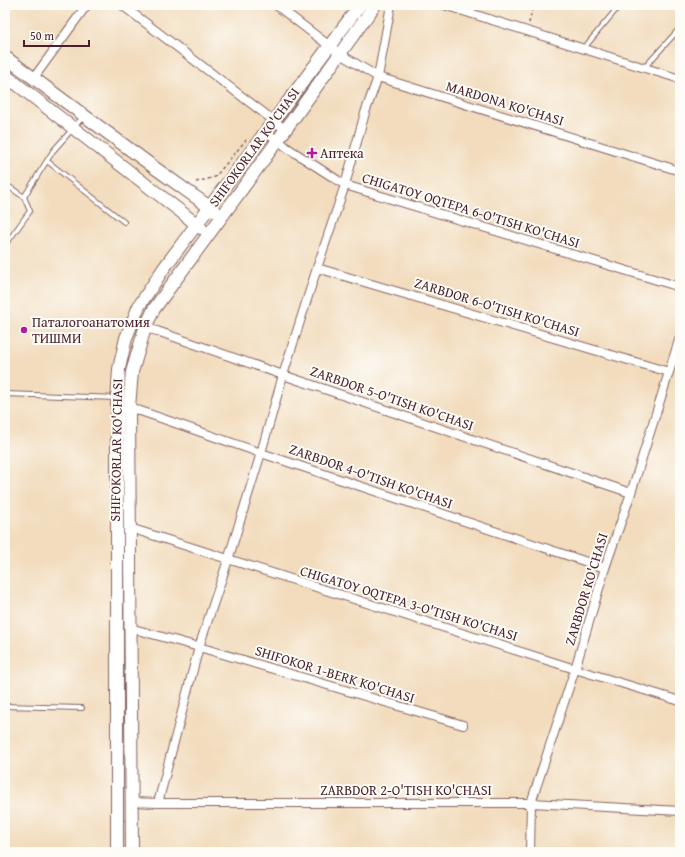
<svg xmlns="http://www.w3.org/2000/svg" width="685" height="857" viewBox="0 0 685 857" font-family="'Gentium Book Plus',serif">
  <rect width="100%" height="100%" fill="#fdfcf7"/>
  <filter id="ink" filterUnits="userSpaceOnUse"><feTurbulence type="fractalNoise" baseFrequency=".025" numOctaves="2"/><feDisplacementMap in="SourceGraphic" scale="8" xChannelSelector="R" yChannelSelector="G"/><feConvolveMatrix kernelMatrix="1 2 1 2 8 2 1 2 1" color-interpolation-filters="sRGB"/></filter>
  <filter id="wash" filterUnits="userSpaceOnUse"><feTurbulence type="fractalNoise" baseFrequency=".012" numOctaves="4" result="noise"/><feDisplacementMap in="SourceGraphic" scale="16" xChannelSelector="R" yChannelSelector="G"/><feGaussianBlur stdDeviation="0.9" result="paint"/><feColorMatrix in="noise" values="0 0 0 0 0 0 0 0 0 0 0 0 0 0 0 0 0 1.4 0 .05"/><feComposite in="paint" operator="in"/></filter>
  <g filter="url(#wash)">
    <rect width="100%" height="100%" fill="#f2dcbd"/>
  </g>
  <g filter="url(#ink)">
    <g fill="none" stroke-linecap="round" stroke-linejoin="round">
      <defs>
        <path id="service" d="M584,48L620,5
          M644,68L680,28
          M5,94L13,84
          M5,161L7,164L5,166
          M47,161L124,222
          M5,184L24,197
          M5,243L9,240L30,211L24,197L53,151L84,116
          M5,394L117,398
          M5,706L82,708"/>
        <path id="minor" d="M122,5L286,130
          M276,5L340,54L378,77L680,171
          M444,5L680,79
          M33,79L86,6L88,5
          M265,133L278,140L286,147L345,185L680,287
          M317,268L669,372
          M145,328L157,331L283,375L631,493
          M129,407L261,453L605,568
          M130,528L575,669L680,701
          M130,628L199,647L463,725
          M131,802L158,803H531L680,811
          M158,803L199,647L228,560L261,453L283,375L317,268L345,185L365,113L378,77L391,5
          M530,852L531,803L575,669L605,568L631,493L680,337"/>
        <path id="secondary" d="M5,57L155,168L215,211
          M5,75L180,211L201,228
          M117,852V404L119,369L126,338L139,306L164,268L360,5
          M132,852L129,407L132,372L145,328L154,309L278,140L375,5"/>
      </defs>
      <use href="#service" stroke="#85615e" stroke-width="6"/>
      <use href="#minor" stroke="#85615e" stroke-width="10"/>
      <use href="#secondary" stroke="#85615e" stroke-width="14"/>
      <path stroke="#85615e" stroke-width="1.5" stroke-dasharray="3 3" stroke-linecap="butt" d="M529,23L533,5
        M196,182L215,177L246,140"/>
      <use href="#service" stroke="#fff" stroke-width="4"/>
      <use href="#minor" stroke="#fff" stroke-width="8"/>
      <use href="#secondary" stroke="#fff" stroke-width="12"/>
    </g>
  </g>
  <g fill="#b5179e" stroke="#fdfcf7" stroke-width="1.5">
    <path d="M310 147h4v4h4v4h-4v4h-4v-4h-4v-4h4z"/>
    <circle cx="24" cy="330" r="4"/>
  </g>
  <g text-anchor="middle" stroke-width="4" stroke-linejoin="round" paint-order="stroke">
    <g font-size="14" fill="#4a1f2b" stroke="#fdfcf7">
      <text transform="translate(505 103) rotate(17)" y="5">MARDONA KO'CHASI</text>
      <text transform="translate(254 147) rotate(-54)" y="5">SHIFOKORLAR KO'CHASI</text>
      <text transform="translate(471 210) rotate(17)" y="5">CHIGATOY OQTEPA 6-O'TISH KO'CHASI</text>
      <text transform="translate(497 307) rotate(17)" y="5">ZARBDOR 6-O'TISH KO'CHASI</text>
      <text transform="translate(392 398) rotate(19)" y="5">ZARBDOR 5-O'TISH KO'CHASI</text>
      <text transform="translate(116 450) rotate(-89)" y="5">SHIFOKORLAR KO'CHASI</text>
      <text transform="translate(371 476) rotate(19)" y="5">ZARBDOR 4-O'TISH KO'CHASI</text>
      <text transform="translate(586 589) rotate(-73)" y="5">ZARBDOR KO'CHASI</text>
      <text transform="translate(409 603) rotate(17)" y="5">CHIGATOY OQTEPA 3-O'TISH KO'CHASI</text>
      <text transform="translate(335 674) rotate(17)" y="5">SHIFOKOR 1-BERK KO'CHASI</text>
      <text x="406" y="795">ZARBDOR 2-O'TISH KO'CHASI</text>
    </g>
    <g font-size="14" fill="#4a1f2b" stroke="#fdfcf7" text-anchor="start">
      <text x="320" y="158">Аптека</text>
      <text x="32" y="327">Паталогоанатомия<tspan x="32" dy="16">ТИШМИ</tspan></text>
    </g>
  </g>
  <rect width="685" height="857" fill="none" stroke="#fdfcf7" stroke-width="20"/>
  <path d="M24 40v6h65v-6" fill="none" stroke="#4a1f2b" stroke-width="2"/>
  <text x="30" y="40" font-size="12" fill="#4a1f2b" stroke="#fdfcf7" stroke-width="3" paint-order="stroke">50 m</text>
</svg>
